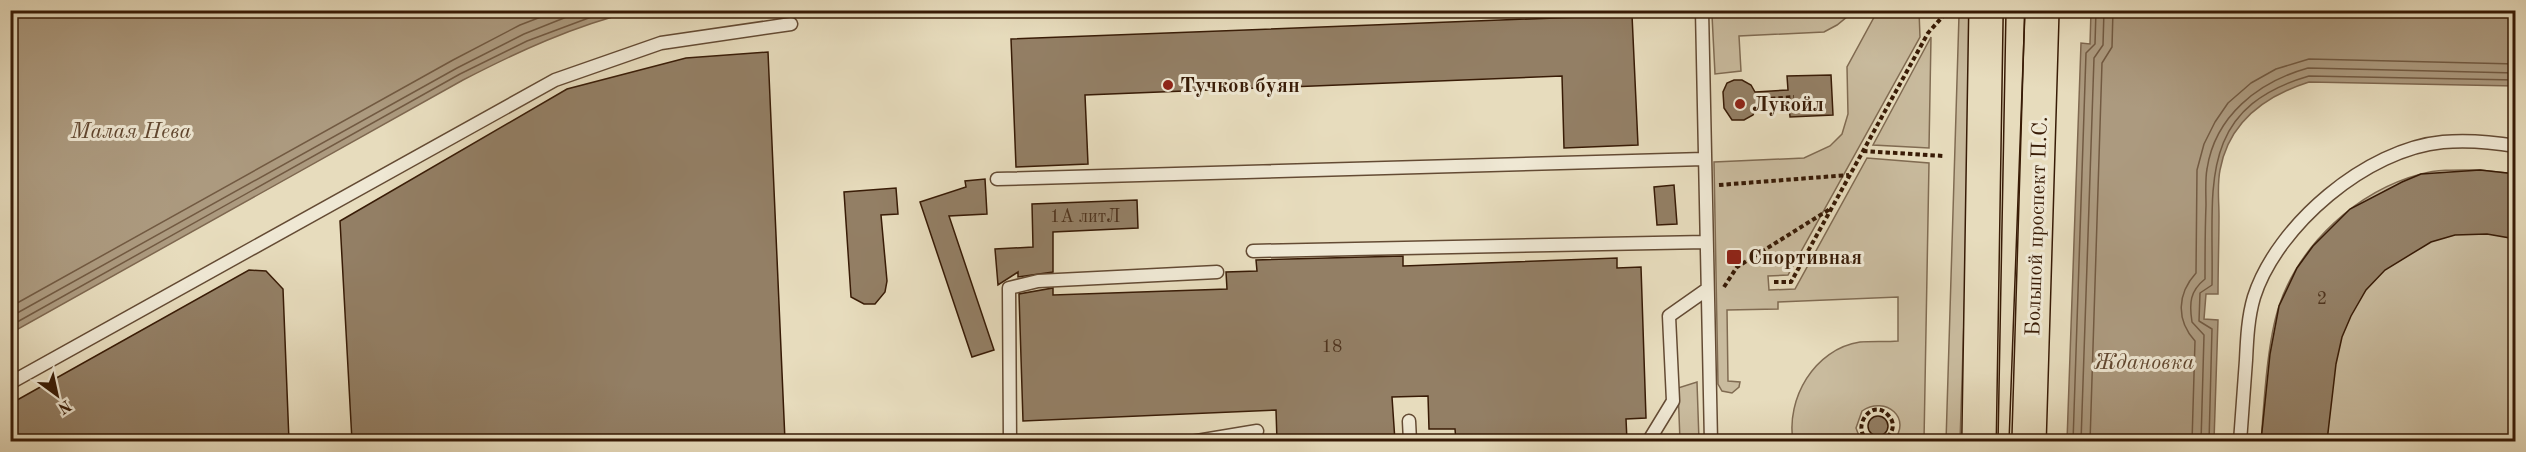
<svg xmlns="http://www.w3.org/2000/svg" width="2526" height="452" viewBox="0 0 2526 452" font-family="'Old Standard TT',serif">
  <rect width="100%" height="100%" fill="#e7dcbd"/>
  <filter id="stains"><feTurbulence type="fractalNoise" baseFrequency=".00333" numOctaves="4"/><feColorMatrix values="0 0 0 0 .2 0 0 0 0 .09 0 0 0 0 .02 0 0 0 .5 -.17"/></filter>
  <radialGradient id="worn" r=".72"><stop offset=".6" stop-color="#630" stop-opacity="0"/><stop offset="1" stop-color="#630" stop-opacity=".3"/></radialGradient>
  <path fill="#c9bb9e" stroke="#806b52" stroke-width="1.5" d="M1878,10L1919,11L1920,37L1788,275L1768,276L1769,290L1795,289L1867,158L1929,163L1924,441H1893C1913,419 1886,395 1862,411L1856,428L1859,436L1852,441H1793C1786,399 1814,349 1860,342C1872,341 1886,342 1898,341V297L1778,302V309L1727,310L1728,381L1740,382L1739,387L1732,393L1722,391L1718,384L1714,162L1804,158L1830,146L1842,134L1848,114L1847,67Z
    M1717,11V10L1849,11L1848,16L1837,25L1824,32L1739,36L1741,71L1715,74L1712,15Z
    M1959,15L1974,16L1960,441L1946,442Z
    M1931,37L1929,148L1873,145Z
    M2480,170L2515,174V441L2261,442C2264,402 2267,343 2279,306C2300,244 2357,191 2421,174C2439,169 2460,170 2480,170Z
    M1697,382L1699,441H1680L1678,388Z"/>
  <path fill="#ac9a7f" stroke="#7e674f" stroke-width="1.5" d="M11,10H634V11C574,26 519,51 463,80L11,333Z
    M2091,11H2515V86L2309,82C2265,96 2229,121 2220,170C2217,185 2219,201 2219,216C2219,242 2218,268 2218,294H2206L2204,319L2218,320L2214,441H2067L2081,43L2090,44Z"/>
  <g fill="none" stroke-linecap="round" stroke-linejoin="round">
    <path stroke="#725a42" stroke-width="1.5" d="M10,307L453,60L520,25L559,10
      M10,317L457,68L524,34L584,10
      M10,326L460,74L527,41L610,10
      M2073,442L2086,53L2095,44L2096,10
      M2081,442L2094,58L2103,45L2104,10
      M2090,442L2102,63L2112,47L2113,10
      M2192,442L2195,341C2176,320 2177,294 2196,273L2197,170L2204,144L2215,122L2228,103L2251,83L2276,69L2309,59L2516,64
      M2201,442L2204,335L2192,322C2189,303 2190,291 2205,279C2205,254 2205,230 2206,205C2206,194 2205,180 2207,169C2215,116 2258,82 2308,68L2516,73
      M2209,442L2212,329L2199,321L2200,293L2212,285C2214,190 2195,109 2309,76L2516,80"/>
  </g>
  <path fill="#937f65" stroke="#381b06" stroke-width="1.5" d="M1632,15L1638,145L1564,148L1562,76L1085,95L1088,164L1016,167L1011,39Z
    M768,52L785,441H352L340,221L567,89L686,58Z
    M1831,75L1833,115L1790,117L1789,105L1756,108L1753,115L1744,120H1732L1724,108L1723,92L1727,83L1734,80H1742L1751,85L1755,92L1788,90L1787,76Z
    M2480,170L2516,174V239L2487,234L2455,235L2431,242L2385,270L2366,290L2351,316L2342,337L2336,364L2327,441H2261L2270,354L2279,306L2297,268L2313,246L2350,209L2402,182L2421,174Z
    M985,179L987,214L949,216L994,350L972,357L920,202L966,187L965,181Z
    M1674,185L1677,224L1657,225L1654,187Z
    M896,188L898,214L881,215L887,281L885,292L875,304H864L851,297L844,192Z
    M1137,200L1138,228L1053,232V272L1018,277V272L998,285L995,249L1033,247L1032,204Z
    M1403,256V266L1617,258V268L1641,267L1646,418L1626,419L1627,441H1456L1455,429H1429L1428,396L1392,397L1395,441H1277L1276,410L1023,421L1019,294L1053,288V295L1227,289L1226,272L1257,271L1256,260Z
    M249,270L266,271L283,289L289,441H10V404Z
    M1868 426a10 10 0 1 1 20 0a10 10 0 1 1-20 0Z"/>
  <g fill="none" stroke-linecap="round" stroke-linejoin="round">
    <defs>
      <path id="lane" d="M1702,10L1711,442
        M997,179L1704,159
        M1253,251L1706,242
        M10,383L555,80L661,43L791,24
        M1409,421L1410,441L1419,442
        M1010,442L1009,288L1038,281L1217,272
        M1191,442L1257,431
        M1648,442L1673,401L1669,316L1706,290
        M2240,442C2242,414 2244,387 2246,360C2247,339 2248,317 2254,297C2277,225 2367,149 2443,142C2467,140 2492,142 2516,146"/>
      <path id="primary" d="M1979,442L1986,10
        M2029,442L2042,10"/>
    </defs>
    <use href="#lane" stroke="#644b34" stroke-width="15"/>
    <use href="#primary" stroke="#381b06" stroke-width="36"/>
    <path stroke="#381b06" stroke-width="4" stroke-dasharray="4.5 3" stroke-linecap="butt" d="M1756,100L1794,97
      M1863,151L1944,156
      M1719,185L1849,175
      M1774,282H1791L1928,33L1944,15
      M1724,287L1737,267L1830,209
      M1877,442C1845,439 1869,394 1888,415C1898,425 1891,437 1880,442"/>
    <use href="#lane" stroke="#efe8d4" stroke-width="12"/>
    <use href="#primary" stroke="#e7dcbd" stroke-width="33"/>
    <path stroke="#381b06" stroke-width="1.5" d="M1998,442L2006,10
      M2009,442L2025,10"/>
  </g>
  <g fill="#8f2418" stroke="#efe8d4" stroke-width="2">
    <circle cx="1168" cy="85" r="6"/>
    <circle cx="1740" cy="104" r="6"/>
    <rect x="1726" y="249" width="16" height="16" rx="3"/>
  </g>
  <g text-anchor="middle" stroke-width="6" stroke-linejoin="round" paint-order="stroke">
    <g font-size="18" fill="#4f341e">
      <text x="1085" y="222">1А литЛ</text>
      <text x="2322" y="304">2</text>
      <text x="1332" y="352">18</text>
    </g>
    <g font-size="21" font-weight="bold" fill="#381b06" stroke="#efe8d4" text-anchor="start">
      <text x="1180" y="92">Тучков буян</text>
      <text x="1752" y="111">Лукойл</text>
      <text x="1748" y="264">Спортивная</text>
    </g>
    <g font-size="21" fill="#381b06" stroke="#efe8d4">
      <text transform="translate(2036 226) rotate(-88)" y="7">Большой проспект П.С.</text>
    </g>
    <g font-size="22" font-style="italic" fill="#614730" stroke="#efe8d4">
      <text x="131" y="138">Малая Нева</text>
      <text x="2144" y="369">Ждановка</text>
    </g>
  </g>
  <rect width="2526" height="452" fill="none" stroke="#e7dcbd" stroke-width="36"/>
  <rect x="12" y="12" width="2502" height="428" fill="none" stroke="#381b06" stroke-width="3"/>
  <rect x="18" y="18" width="2490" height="416" fill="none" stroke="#381b06" stroke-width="1.5"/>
  <g transform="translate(57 395) rotate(147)" stroke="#efe8d4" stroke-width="4.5" paint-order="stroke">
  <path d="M0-4.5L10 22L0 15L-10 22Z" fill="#381b06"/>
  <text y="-9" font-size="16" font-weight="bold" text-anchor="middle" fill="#381b06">N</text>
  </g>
  <rect width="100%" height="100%" filter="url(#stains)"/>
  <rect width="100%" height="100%" fill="url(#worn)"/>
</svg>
